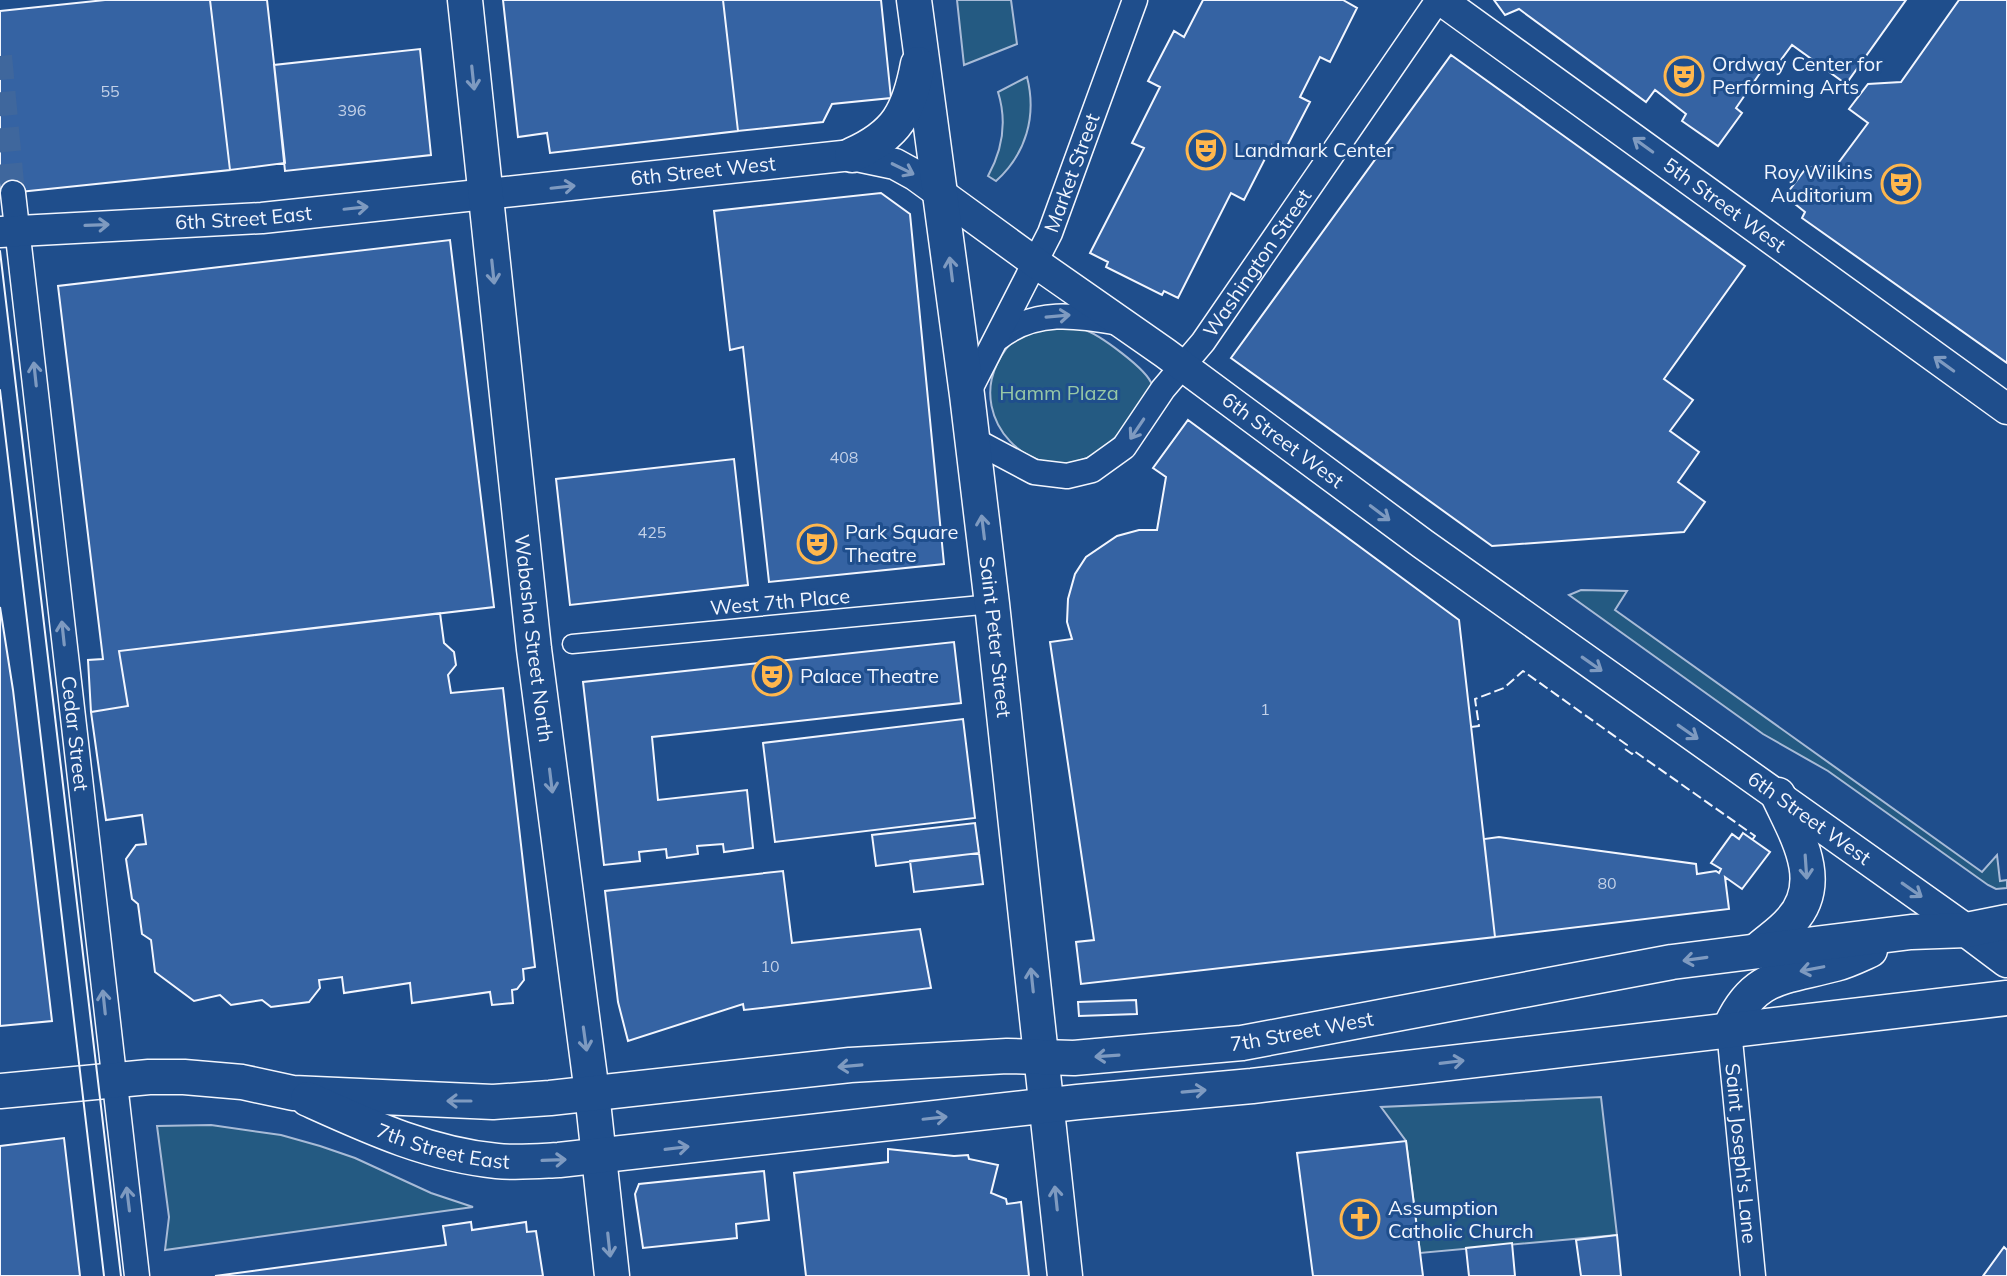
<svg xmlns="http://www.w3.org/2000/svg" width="2007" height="1276" viewBox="0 0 2007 1276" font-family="Mulish,sans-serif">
  <rect width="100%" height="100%" fill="#1f4e8c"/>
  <path fill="#245a82" stroke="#a8bbd7" stroke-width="2" d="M957,0H1011L1017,44L964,65Z
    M1027,77C1037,116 1026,154 996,181L988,176C1003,149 1007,121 998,92Z
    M1050,326C1060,327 1072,327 1082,329C1098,333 1148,370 1152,385C1138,411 1115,446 1087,458C1029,483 970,420 997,364C1001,356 1007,345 1015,340C1025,333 1039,330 1050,326Z
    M1581,590L1627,591L1615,610L1982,872L1997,855L2000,881L2007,880V888L1996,889L1988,885L1828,771L1763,734L1569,595Z
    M1601,1097L1617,1235L1420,1253L1406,1141L1381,1107Z
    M211,1125L281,1135L320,1146L355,1158L431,1193L473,1207L165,1250L169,1217L157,1126Z"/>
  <path fill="#3563a3" stroke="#f2f6ff" stroke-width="2" d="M105,0H210L230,170L0,194V11Z
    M210,0H267L285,163L230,170Z
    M503,0H723L738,131L550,153L547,133L518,137Z
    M723,0H881L891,98L832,104L823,122L738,131Z
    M1203,0H1343L1357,8L1330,62L1320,57L1300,97L1310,102L1284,152L1272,145L1244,200L1231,193L1178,298L1164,291L1162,295L1106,267L1108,262L1090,253L1144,148L1132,143L1160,87L1148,81L1174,31L1184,37Z
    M1494,0H1906L1846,84L1792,45L1775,68L1767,63L1736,108L1742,113L1718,146L1682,121L1686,114L1655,90L1646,102L1519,9L1505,15Z
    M1959,0H2007V363L1802,218L1805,212L1785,196L1804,171L1814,166H1836L1868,123L1849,109L1868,84L1901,82Z
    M420,49L431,155L285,171L274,65Z
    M1451,55L1745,266L1664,379L1693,400L1670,431L1699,452L1678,482L1705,502L1684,532L1492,546L1231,358Z
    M881,193L910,214L944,564L769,582L743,347L730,350L714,211Z
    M450,240L494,607L119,651L128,706L91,712L88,660L103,659L58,286Z
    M1188,420L1459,620L1495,937L1081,984L1076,942L1094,940L1050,642L1072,639L1067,622L1068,599L1075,574L1086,557L1117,536L1139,530H1157L1166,477L1153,468Z
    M734,459L748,585L570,605L556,479Z
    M0,607L13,690L52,1021L0,1026Z
    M440,613L444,643L454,652L456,665L448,675L451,693L503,688L535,967L523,969L524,980L517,989L512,990L513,1003L492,1005L490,992L412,1003L410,983L344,993L342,977L319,980L320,988L309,1002L271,1007L262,1000L231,1005L220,995L194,1001L155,972L151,940L142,934L138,904L132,899L126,859L136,845L146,844L142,815L106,820L91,712L128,706L119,651Z
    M954,642L961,703L652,737L658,800L747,790L753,848L724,852L723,844L697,846L698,854L667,858L666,849L639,852L640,861L604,865L583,682Z
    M963,719L975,818L775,842L763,743Z
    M975,823L979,853L876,866L872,835Z
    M1743,833L1770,852L1742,889L1725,877L1729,909L1495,937L1484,839L1499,837L1696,864L1697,874L1716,871L1719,873L1721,869L1711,863L1732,834L1739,839Z
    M979,853L983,884L914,892L910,861Z
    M783,871L792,943L920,929L931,988L744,1010L743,1004L628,1041L618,1002L605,891Z
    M1136,1000L1137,1014L1079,1016L1078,1002Z
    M64,1138L80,1276H0V1146Z
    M1406,1141L1423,1276H1313L1297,1153Z
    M888,1149L954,1156L968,1155L969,1159L998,1165L991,1193L1006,1199L1007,1204L1021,1202L1029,1276H806L794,1173L888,1162Z
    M764,1171L769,1220L736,1224L737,1238L643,1248L635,1194L639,1184Z
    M471,1222L472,1230L526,1222L527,1232L536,1231L543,1276H215L446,1245L443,1226Z
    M1617,1235L1621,1276H1581L1576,1240Z
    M1512,1243L1515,1276H1469L1466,1248Z
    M2004,1247L2007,1250V1276H1983Z"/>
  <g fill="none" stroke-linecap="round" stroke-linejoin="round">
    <path stroke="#3f679d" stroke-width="24" stroke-dasharray="24 12" stroke-linecap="butt" d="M0,56L13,193"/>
    <defs>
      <path id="pedestrian" d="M572,644L992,604"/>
      <g id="minor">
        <path id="s1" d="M13,193L137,1276"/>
        <path d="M998,338C1035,309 1076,315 1119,323"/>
        <path id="s2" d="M967,395L1050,233L1135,0"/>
        <path id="s3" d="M972,439L1034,472L1067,476L1092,470L1124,447L1163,389L1203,342L1438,0"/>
        <path id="s4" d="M1729,1030L1753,1276"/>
      </g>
      <g id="tertiary">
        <path id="s5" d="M1441,0L2007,409"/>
        <path id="s6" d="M0,232L262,218L852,155L895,164L915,175L1036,263L1165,353L1423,544L1967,930"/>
      </g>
      <g id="secondary">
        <path id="s7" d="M465,0L534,649L592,1093L612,1276"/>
        <path id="s8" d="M914,0L967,395L992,604L1065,1276"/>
        <path d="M852,155C897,135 909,112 918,64"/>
        <path d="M1967,930L2007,960"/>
        <path d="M1758,950C1769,940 1782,932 1791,921C1827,882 1796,834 1778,795"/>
        <path d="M1729,1030C1753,974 1783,978 1835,964C1847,961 1859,955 1870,950"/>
        <path id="s9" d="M0,1091L149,1077H184L242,1082L293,1093L493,1102L550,1098L850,1065L1007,1056L1074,1058L1242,1043L1672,962L1911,932L1967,930L2007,922"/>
        <path id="s10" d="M308,1099C370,1127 428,1154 497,1161C517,1163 539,1161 559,1160L1078,1102L1252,1086L2007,998"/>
      </g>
    </defs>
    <use href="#pedestrian" stroke="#f2f6ff" stroke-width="21"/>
    <use href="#minor" stroke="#f2f6ff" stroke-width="27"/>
    <use href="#tertiary" stroke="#f2f6ff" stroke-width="33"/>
    <use href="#secondary" stroke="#f2f6ff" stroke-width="37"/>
    <use href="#pedestrian" stroke="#1f4e8c" stroke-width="18"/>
    <use href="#minor" stroke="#1f4e8c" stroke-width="24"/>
    <use href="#tertiary" stroke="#1f4e8c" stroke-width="30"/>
    <use href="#secondary" stroke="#1f4e8c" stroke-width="34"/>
    <path stroke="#f2f6ff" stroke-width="2" d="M0,251L121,1276
      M0,390L104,1276"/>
    <path stroke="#f2f6ff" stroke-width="2" stroke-dasharray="10 4" stroke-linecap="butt" d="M1471,727L1479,726L1475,699L1504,688L1523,671L1627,745L1625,749L1632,754L1634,751L1755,836L1752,840"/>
  </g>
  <defs><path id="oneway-shaft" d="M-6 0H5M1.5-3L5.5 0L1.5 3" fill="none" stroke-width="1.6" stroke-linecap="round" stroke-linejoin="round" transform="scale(2)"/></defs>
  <g stroke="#7e9ac0">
    <use href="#oneway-shaft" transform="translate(473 78) rotate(84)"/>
    <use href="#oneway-shaft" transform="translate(1643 145) rotate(-144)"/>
    <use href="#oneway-shaft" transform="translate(903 169) rotate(26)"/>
    <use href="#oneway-shaft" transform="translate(563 187) rotate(-6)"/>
    <use href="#oneway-shaft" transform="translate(356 208) rotate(-6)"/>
    <use href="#oneway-shaft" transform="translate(97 225) rotate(-2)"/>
    <use href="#oneway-shaft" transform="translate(951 269) rotate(-97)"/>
    <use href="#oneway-shaft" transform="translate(493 272) rotate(84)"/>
    <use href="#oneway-shaft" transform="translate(1058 316) rotate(-5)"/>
    <use href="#oneway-shaft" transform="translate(1944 364) rotate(-144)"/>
    <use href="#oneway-shaft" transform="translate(35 374) rotate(-96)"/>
    <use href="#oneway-shaft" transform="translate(1137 429) rotate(124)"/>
    <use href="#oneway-shaft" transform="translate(1380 513) rotate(37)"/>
    <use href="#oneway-shaft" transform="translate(983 527) rotate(-97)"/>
    <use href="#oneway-shaft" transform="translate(63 633) rotate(-96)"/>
    <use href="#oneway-shaft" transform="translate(1592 664) rotate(35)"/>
    <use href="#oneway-shaft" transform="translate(1688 732) rotate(35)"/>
    <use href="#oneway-shaft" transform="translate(551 781) rotate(83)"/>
    <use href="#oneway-shaft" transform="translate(1806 867) rotate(86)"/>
    <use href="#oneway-shaft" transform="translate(1912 890) rotate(35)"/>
    <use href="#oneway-shaft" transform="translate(1695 959) rotate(172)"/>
    <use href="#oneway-shaft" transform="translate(1812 969) rotate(169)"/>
    <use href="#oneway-shaft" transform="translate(1032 980) rotate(-96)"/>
    <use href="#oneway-shaft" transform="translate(104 1002) rotate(-96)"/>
    <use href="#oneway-shaft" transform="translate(585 1039) rotate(82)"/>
    <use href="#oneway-shaft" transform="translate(1107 1056) rotate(176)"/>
    <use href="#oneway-shaft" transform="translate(1452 1062) rotate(-7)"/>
    <use href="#oneway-shaft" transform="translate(850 1066) rotate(175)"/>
    <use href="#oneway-shaft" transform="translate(1194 1091) rotate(-5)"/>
    <use href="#oneway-shaft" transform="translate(459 1101) rotate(-180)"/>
    <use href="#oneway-shaft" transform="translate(935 1118) rotate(-6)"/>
    <use href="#oneway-shaft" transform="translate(677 1148) rotate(-7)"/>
    <use href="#oneway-shaft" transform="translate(554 1160) rotate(-2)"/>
    <use href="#oneway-shaft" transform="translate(1056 1198) rotate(-96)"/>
    <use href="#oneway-shaft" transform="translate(128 1199) rotate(-97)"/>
    <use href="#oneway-shaft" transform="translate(609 1245) rotate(84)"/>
  </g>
  <defs>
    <symbol id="theatre-ring" viewBox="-11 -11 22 22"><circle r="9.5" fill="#1f4e8c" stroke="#ffb74d" stroke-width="1.5"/><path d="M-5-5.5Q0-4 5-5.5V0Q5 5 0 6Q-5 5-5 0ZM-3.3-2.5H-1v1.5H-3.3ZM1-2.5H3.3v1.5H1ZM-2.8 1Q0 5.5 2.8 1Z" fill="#ffb74d"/></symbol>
    <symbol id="church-ring" viewBox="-11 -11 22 22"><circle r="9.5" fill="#1f4e8c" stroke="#ffb74d" stroke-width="1.5"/><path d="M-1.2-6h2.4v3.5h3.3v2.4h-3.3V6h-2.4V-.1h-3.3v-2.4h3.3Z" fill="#ffb74d"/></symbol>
  </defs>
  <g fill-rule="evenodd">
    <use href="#theatre-ring" x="1662" y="54" width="44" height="44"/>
    <use href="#theatre-ring" x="1184" y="128" width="44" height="44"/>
    <use href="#theatre-ring" x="1879" y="162" width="44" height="44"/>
    <use href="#theatre-ring" x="795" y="522" width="44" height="44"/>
    <use href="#theatre-ring" x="750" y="654" width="44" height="44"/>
    <use href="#church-ring" x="1338" y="1197" width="44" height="44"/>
  </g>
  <g text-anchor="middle" stroke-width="6" stroke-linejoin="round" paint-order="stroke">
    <g font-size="16" fill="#c3d1e8">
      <text x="110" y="97">55</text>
      <text x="352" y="116">396</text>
      <text x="844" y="463">408</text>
      <text x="652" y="538">425</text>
      <text x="1265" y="715">1</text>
      <text x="1607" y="889">80</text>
      <text x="770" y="972">10</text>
    </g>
    <g font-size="20" fill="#f2f6ff" stroke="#1f4e8c" text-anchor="start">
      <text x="1712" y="71">Ordway Center for<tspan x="1712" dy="23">Performing Arts</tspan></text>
      <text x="1234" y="157">Landmark Center</text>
      <text x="1873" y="179" text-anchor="end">Roy Wilkins<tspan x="1873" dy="23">Auditorium</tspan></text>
      <text x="845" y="539">Park Square<tspan x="845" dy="23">Theatre</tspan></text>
      <text x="800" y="683">Palace Theatre</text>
      <text x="1388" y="1215">Assumption<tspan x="1388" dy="23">Catholic Church</tspan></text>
    </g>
    <g font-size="20" fill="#f2f6ff" stroke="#1f4e8c">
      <text dy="7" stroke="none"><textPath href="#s6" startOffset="706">6th Street West</textPath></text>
      <text dy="7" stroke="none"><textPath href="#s2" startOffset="246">Market Street</textPath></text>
      <text dy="7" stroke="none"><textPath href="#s5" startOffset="350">5th Street West</textPath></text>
      <text dy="7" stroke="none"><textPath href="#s6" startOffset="244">6th Street East</textPath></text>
      <text dy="7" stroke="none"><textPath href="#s3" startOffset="396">Washington Street</textPath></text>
      <text dy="7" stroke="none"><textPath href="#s6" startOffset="1376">6th Street West</textPath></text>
      <text transform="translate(780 602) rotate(-5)" y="7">West 7th Place</text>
      <text dy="7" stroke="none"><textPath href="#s8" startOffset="642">Saint Peter Street</textPath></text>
      <text dy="7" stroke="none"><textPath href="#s7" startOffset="642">Wabasha Street North</textPath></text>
      <text dy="7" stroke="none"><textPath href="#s1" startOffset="544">Cedar Street</textPath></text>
      <text dy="7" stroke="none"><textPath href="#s6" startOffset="2024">6th Street West</textPath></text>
      <text dy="7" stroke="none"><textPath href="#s9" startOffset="1308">7th Street West</textPath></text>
      <text dy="7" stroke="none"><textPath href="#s10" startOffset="144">7th Street East</textPath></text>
      <text dy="7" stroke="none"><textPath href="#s4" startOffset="124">Saint Joseph's Lane</textPath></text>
    </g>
    <g font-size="20" fill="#97c8a6" stroke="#1f4e8c">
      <text x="1059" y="400">Hamm Plaza</text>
    </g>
  </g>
</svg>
